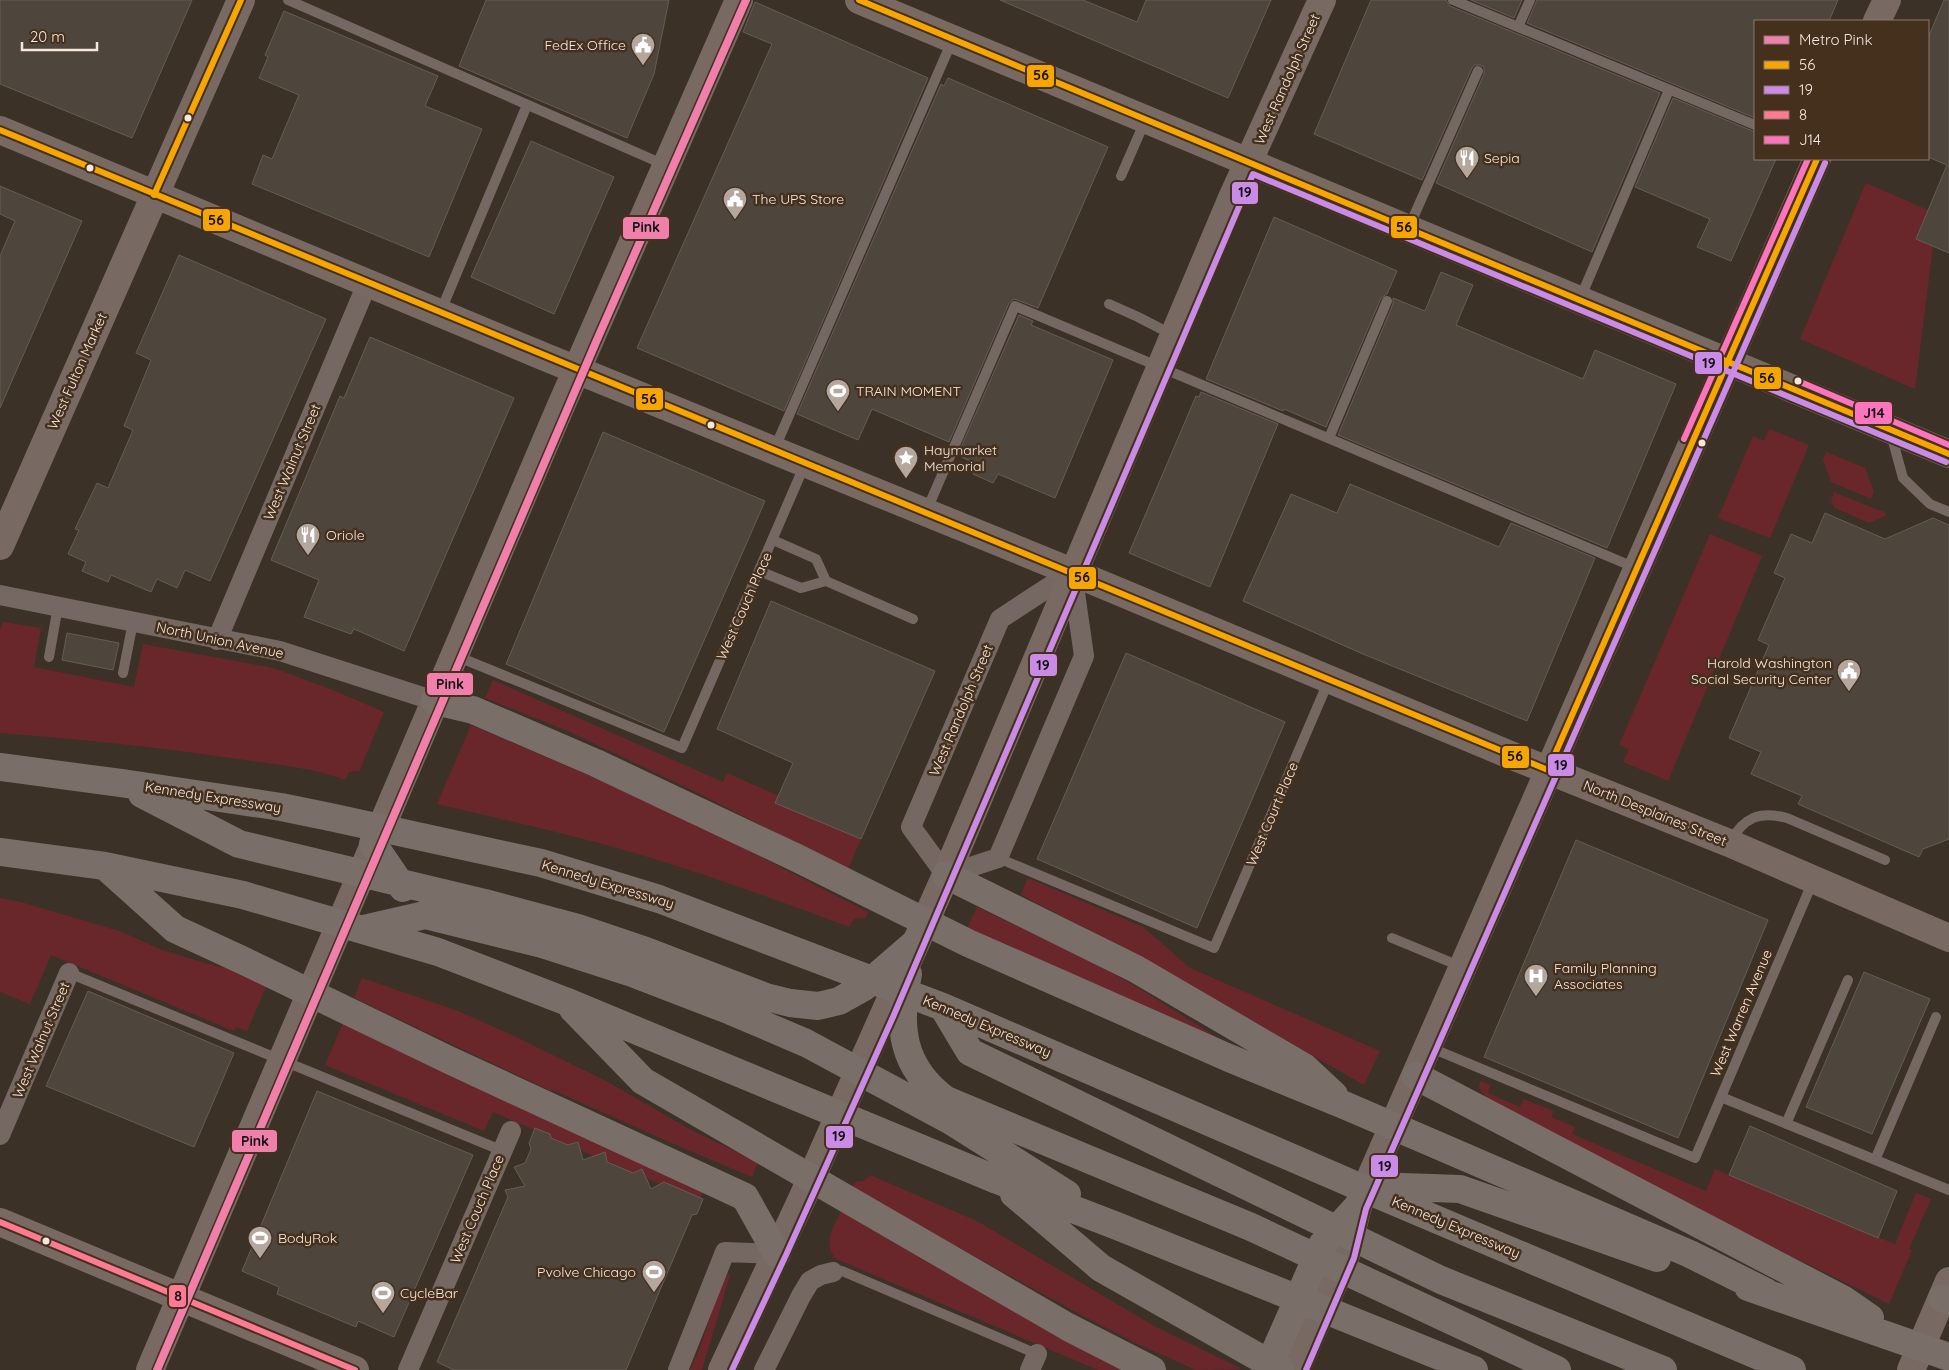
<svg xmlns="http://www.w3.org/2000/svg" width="1949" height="1370" viewBox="0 0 1949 1370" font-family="Quicksand,sans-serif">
  <rect width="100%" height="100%" fill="#3c3127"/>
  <path fill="#69272c" d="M1866,183L1928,210L1916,238L1933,246L1915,389L1800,339Z
    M1769,429L1809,445L1770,538L1718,518L1753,436L1764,441Z
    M1826,452L1865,468L1874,491L1871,499L1831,482L1823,460Z
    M1834,492L1886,513L1885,516L1869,523L1835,508L1831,501Z
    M1710,534L1762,556L1668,781L1623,762L1629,749L1619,745Z
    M3,622L41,628L34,667L134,687L143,644L273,668L333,690L384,712L359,772L355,771L349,772L345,780C315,768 278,765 245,760C164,748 82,739 0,733V630Z
    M493,680L723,782L727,773L779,796L776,803L861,839L850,865L847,869L698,793L570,732L485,698Z
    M471,725L588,775L702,827L868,912L865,919C857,916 852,919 850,927C781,902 712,876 641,855C574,835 505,820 437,804Z
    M1028,878L1143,927L1190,968L1380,1051L1364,1085L1140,957L1021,895Z
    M0,898L21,902L122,932L162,950L219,967L231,965L268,982L247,1031L236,1027L234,1031L51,955L30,1004L0,992Z
    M977,907L1092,962L1142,990L1218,1038L1166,1018L967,928Z
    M362,978L458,1011L512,1035L606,1081L693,1131L758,1162L752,1177L669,1142L553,1090L551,1091L354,998Z
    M344,1021L705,1189L699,1200L698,1197L688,1193L684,1194L646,1178L644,1173L638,1171L633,1173L580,1150L579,1146L572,1144L568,1145L551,1138L550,1134L540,1130L537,1131L493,1112L484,1131L325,1065Z
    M1480,1081L1491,1085L1488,1093L1520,1107L1523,1099L1554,1111L1551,1117L1575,1127L1572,1134L1706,1191L1715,1169L1895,1244L1916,1193L1931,1199L1909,1249L1912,1250L1889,1304L1752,1237L1488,1099L1479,1088Z
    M870,1175L977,1221L1154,1326L1242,1369L1196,1370L1140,1345L1087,1318L852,1189L855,1182L864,1181Z
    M843,1207L1126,1370H1098L836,1259C821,1240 835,1226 843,1207Z
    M724,1273L730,1275L702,1370H690L700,1348Z"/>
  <path fill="#4e463c" stroke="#655d54" d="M0,0H192L132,138L0,84Z
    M486,0H669L654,74L627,138L459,66Z
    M1000,0H1083L1137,22L1146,0H1271L1228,98Z
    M1371,0H1446L1450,6L1660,93L1592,252L1436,183L1484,74V67L1480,65H1474L1472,68L1422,180L1314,134Z
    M1471,0H1522L1514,18Z
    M1537,0H1838L1829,21H1755V118L1527,23Z
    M1944,0H1949V253L1916,239L1947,165L1928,157V38Z
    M755,2L928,78L784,411L637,348L772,44L743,32Z
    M284,11L438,76L425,106L482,129L429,257L252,184L263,155L272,159L299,95L259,78L268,57L265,55Z
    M948,78L1108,147L1038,308L1017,300L1014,299L1009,303L949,442L872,409L858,440L797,414L941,84L944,86Z
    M1673,98L1755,132V159H1776L1731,261L1697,247L1710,219L1635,187Z
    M531,141L614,177L554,314L471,277Z
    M0,186L82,221L0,408V256L15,221L0,214Z
    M1274,217L1397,271L1387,294L1381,298L1326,427L1284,409L1283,411L1206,379Z
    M179,255L326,319L210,581L185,570L177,588L157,579L151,592L111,575L108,582L82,571L86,562L68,554L79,530L75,529L97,483L108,488L133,430L124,426L151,360L136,353Z
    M1441,272L1473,285L1456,325L1583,379L1595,350L1676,384L1607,548L1338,435L1393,304V298L1425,311Z
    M1019,315L1033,321L1031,325L1113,360L1055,498L998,474L993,483L973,474L977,464L961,457L965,449L961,447Z
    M370,337L514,398L404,651L354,629L351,634L304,617L319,580L271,560L340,396L344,398Z
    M1201,392L1278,424L1210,587L1129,553L1196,396L1199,397Z
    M603,432L765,501L664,732L506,664Z
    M1350,484L1499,547L1511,523L1595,558L1527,721L1363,654L1243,601L1291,494L1337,513Z
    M1825,513L1885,539L1933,518L1949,525V839L1923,849L1919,857L1798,804L1802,796L1751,774L1761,752L1729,738L1769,645L1758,640L1785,578L1774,573L1791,534L1812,543Z
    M771,601L935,671L861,839L775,803L793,763L717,729Z
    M67,633L119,643L113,670L62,660Z
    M1126,653L1285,722L1197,928L1037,859Z
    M1576,840L1768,920L1678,1138L1484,1057Z
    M1864,972L1930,999L1872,1134L1806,1107Z
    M88,991L234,1053L194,1147L46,1086Z
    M317,1091L473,1155L394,1337L358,1321L356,1327L277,1294L279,1287L242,1271Z
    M1750,1126L1897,1191L1878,1238L1729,1175Z
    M535,1128L550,1134L551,1138L568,1145L578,1142L583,1160L605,1152L607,1162L633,1173L642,1169L651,1189L664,1182L703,1199L697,1214L692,1215L626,1370H454L437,1362L508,1197L505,1190L525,1186L514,1167L525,1163L531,1149L529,1143Z"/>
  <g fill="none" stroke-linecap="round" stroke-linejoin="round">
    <path stroke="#756862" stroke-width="10" d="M288,0L665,165
      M1453,0L1755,125
      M1518,27L1530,0
      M1121,176L1145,121
      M1409,227L1478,71
      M1580,299L1669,90
      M1109,304L1138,317L1173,335
      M440,313L527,105
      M1891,434L1903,478L1930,504L1949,512
      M1329,438L1387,301
      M774,450L952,41
      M926,512L1015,306L1636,568
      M759,571L801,588L826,581L816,559L773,540
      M826,581L913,619
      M456,656L682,748L805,464
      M49,657L58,606
      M123,673L133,622
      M1730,842C1744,817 1759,811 1787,818L1885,860
      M998,858L1214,948L1329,680
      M1392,938L1462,967
      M69,973L503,1151
      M1429,1047L1695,1158L1813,881
      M1721,1097L1949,1190
      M1786,1124L1848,980
      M1875,1160L1936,1017
      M833,1272L842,1271L1037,1354"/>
    <path stroke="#756862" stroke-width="20" d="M1072,572L1084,656L998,858L946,875L911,827L1000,619Z
      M0,595L280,651L435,701
      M217,640L367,284
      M0,1135L69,973
      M408,1370L511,1131
      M678,1370L725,1252L777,1254
      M764,1370L801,1296L810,1281L821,1275L833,1272
      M1030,1370L1037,1354"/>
    <path stroke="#786962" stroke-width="28" d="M859,0L1949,454
      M1877,21L1887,0
      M0,130L545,357L1072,572L1515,757L1729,843L1949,938
      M0,546L241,0
      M0,1222L355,1370
      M150,1370L560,408L739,0
      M722,1370L802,1199L946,875L1232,198L1322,0
      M1296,1370L1346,1255L1358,1206L1817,159
      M1911,1370L1949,1281"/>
    <path stroke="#796e68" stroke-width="28" d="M435,701L473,710L596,763L797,858L968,943L1229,1058L1344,1105L1690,1254L1766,1292
      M0,767L121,783L281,807L330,817L541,863L659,899L943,1007L1355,1185L1792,1370
      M142,794L239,844L485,903L578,928L646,951L766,997L790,1003L818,1006L839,1001L864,987L915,943
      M373,844L403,888
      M0,852L105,866L243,895L438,952L565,1001L997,1180L1117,1226L1474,1370
      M106,867L175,929L242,960L449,1060L745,1197L777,1254
      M946,875L1136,969L1304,1067L1334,1095
      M364,929L425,915L542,944L632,973L731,1011L806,1043L951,1121L1067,1194
      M908,974C897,1026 901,1067 946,1100L1251,1227L1557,1370
      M943,1007L970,1052L1441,1280L1663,1370
      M573,1009L643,1081L1068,1327L1152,1370
      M1416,1076L1844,1300L1870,1318
      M1374,1186L1460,1189L1657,1258
      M1014,1194L1101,1268L1281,1370
      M1748,1287L1949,1357
      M1942,1298L1949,1301
      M1267,1370L1322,1245L1358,1206"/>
    <defs>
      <path id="bus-1" d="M859,0L1949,454
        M0,130C515,345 1032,556 1548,770L1817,159
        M154,195L241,0"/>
      <path id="bus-2" d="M732,1370L786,1255L893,1017L1253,174L1946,462
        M1306,1370L1354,1258L1366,1209L1825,163"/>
      <path id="bus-3" d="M0,1222L355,1370"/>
      <path id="bus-4" d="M1798,381L1949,445
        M1684,439L1808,159"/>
    </defs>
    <use href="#bus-1" stroke="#45301e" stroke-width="10"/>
    <use href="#bus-2" stroke="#45301e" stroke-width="10"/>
    <use href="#bus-3" stroke="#45301e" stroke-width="10"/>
    <use href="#bus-4" stroke="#45301e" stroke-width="10"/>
    <use href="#bus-1" stroke="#f7a600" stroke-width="6"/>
    <use href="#bus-2" stroke="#ca8be6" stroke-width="6"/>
    <use href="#bus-3" stroke="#fe7a93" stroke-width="6"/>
    <use href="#bus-4" stroke="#fc73be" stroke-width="6"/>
    <defs>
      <path id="metro-1" d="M157,1370L596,342L746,0"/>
    </defs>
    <use href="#metro-1" stroke="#45301e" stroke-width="11"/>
    <use href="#metro-1" stroke="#f07fac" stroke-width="8"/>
  </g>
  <defs>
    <symbol id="civic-pin" viewBox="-11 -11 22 30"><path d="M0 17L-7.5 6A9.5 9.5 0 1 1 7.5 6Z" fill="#b5a79d" stroke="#45301e"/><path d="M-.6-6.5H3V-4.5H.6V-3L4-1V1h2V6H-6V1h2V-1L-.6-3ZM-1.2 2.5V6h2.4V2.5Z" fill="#fff"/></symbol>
    <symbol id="restaurant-pin" viewBox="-11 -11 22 30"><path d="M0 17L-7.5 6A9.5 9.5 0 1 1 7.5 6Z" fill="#b5a79d" stroke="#45301e"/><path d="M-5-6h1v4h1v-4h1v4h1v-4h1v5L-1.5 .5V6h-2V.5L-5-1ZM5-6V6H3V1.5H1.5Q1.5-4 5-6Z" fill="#fff"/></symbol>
    <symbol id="stadium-pin" viewBox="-11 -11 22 30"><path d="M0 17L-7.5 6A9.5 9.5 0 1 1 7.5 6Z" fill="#b5a79d" stroke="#45301e"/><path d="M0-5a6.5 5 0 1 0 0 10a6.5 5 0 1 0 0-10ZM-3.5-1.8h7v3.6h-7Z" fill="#fff"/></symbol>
    <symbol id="sight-pin" viewBox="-11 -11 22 30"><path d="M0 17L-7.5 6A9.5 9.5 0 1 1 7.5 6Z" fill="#b5a79d" stroke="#45301e"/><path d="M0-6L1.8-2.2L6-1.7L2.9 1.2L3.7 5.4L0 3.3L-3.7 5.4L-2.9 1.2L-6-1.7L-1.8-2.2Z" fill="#fff"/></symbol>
    <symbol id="hospital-pin" viewBox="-11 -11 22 30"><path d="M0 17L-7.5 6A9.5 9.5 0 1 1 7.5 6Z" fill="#b5a79d" stroke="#45301e"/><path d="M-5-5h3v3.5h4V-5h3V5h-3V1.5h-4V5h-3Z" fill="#fff"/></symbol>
  </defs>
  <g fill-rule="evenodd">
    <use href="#civic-pin" x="629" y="31" width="28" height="38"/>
    <use href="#restaurant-pin" x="1453" y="144" width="28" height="38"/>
    <use href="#civic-pin" x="721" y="185" width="28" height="38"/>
    <use href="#stadium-pin" x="824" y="377" width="28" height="38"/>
    <use href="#sight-pin" x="892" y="444" width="28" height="38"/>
    <use href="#restaurant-pin" x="294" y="521" width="28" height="38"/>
    <use href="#civic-pin" x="1835" y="657" width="28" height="38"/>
    <use href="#hospital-pin" x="1522" y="962" width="28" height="38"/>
    <use href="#stadium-pin" x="246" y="1224" width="28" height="38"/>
    <use href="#stadium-pin" x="640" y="1258" width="28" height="38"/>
    <use href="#stadium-pin" x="369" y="1279" width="28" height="38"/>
  </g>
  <g fill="#f6e7dc" stroke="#45301e" stroke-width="2">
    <circle cx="188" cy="118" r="4.5"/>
    <circle cx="90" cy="168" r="4.5"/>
    <circle cx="1798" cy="381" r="4.5"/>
    <circle cx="711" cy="425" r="4.5"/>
    <circle cx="1702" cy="443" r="4.5"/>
    <circle cx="46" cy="1241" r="4.5"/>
  </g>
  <g text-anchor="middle" stroke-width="5" stroke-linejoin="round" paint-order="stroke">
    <g font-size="14" fill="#f6e7dc" stroke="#45301e" text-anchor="start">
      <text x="626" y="50" text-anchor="end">FedEx Office</text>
      <text x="1484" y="163">Sepia</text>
      <text x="752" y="204">The UPS Store</text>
      <text x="856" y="396">TRAIN MOMENT</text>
      <text x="924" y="455">Haymarket<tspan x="924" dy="16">Memorial</tspan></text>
      <text x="326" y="540">Oriole</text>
      <text x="1832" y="668" text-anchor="end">Harold Washington<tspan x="1832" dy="16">Social Security Center</tspan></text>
      <text x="1554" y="973">Family Planning<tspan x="1554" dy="16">Associates</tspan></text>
      <text x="278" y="1243">BodyRok</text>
      <text x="636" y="1277" text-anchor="end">Pvolve Chicago</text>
      <text x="400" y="1298">CycleBar</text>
    </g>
    <g font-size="14" fill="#f6e7dc" stroke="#45301e">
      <text transform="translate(1287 79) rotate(-66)" y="5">West Randolph Street</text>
      <text transform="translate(77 371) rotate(-66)" y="5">West Fulton Market</text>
      <text transform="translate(292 462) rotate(-67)" y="5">West Walnut Street</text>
      <text transform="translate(744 606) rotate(-66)" y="5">West Couch Place</text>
      <text transform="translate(220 640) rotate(12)" y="5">North Union Avenue</text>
      <text transform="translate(961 710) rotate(-67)" y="5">West Randolph Street</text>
      <text transform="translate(213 797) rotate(9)" y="5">Kennedy Expressway</text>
      <text transform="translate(1655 813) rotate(22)" y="5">North Desplaines Street</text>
      <text transform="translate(1272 814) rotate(-67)" y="5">West Court Place</text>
      <text transform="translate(608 884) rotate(17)" y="5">Kennedy Expressway</text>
      <text transform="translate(1741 1013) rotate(-67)" y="5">West Warren Avenue</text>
      <text transform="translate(987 1026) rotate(23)" y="5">Kennedy Expressway</text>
      <text transform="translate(41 1040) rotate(-67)" y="5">West Walnut Street</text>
      <text transform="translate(477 1209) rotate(-67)" y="5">West Couch Place</text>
      <text transform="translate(1456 1227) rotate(23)" y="5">Kennedy Expressway</text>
    </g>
  </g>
  <g stroke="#45301e" stroke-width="2">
    <rect x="1026" y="64" width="29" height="24" rx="5" fill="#f7a600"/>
    <rect x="1231" y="181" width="28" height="24" rx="5" fill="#ca8be6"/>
    <rect x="202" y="208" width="29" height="24" rx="5" fill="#f7a600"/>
    <rect x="1390" y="215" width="28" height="24" rx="5" fill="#f7a600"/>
    <rect x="622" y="216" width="48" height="24" rx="5" fill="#f07fac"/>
    <rect x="1694" y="351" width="29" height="24" rx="5" fill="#ca8be6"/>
    <rect x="1753" y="366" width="29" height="24" rx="5" fill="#f7a600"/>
    <rect x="635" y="387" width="29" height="24" rx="5" fill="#f7a600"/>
    <rect x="1854" y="401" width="39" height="24" rx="5" fill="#fc73be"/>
    <rect x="1068" y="566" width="29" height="24" rx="5" fill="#f7a600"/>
    <rect x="1029" y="653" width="29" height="24" rx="5" fill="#ca8be6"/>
    <rect x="426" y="672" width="48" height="24" rx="5" fill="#f07fac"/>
    <rect x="1501" y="745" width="29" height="24" rx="5" fill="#f7a600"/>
    <rect x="1547" y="753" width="28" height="24" rx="5" fill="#ca8be6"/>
    <rect x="825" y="1125" width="29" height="24" rx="5" fill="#ca8be6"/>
    <rect x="231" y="1129" width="47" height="24" rx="5" fill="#f07fac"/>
    <rect x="1370" y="1154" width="29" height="24" rx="5" fill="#ca8be6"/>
    <rect x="168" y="1284" width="19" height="24" rx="5" fill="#fe7a93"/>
  </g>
  <g font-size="14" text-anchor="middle" font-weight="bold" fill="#111">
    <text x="1041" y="80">56</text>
    <text x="1245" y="197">19</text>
    <text x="216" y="225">56</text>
    <text x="1404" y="232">56</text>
    <text x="646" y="232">Pink</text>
    <text x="1709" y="368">19</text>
    <text x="1767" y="383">56</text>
    <text x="649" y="404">56</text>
    <text x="1874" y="418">J14</text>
    <text x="1082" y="582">56</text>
    <text x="1043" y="670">19</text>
    <text x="450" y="689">Pink</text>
    <text x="1515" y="761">56</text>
    <text x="1561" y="770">19</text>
    <text x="839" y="1141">19</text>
    <text x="255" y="1146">Pink</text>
    <text x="1385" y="1171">19</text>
    <text x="178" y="1301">8</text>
  </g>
  <rect x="1754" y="20" width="175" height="140" fill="#45301e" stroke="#8c796a"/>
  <rect x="1764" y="36" width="25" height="8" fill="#f07fac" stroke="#8c796a"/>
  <text x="1799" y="45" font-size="15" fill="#f6e7dc">Metro Pink</text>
  <rect x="1764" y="61" width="25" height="8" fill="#f7a600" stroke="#8c796a"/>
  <text x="1799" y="70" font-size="15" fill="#f6e7dc">56</text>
  <rect x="1764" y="86" width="25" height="8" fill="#ca8be6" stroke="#8c796a"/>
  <text x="1799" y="95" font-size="15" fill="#f6e7dc">19</text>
  <rect x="1764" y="111" width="25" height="8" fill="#fe7a93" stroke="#8c796a"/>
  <text x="1799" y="120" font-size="15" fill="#f6e7dc">8</text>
  <rect x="1764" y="136" width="25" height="8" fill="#fc73be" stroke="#8c796a"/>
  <text x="1799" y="145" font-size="15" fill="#f6e7dc">J14</text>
  <path d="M22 42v8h75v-8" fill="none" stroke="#f6e7dc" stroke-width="2.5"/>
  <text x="30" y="42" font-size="15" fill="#f6e7dc" stroke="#45301e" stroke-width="4" paint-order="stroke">20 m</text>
</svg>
